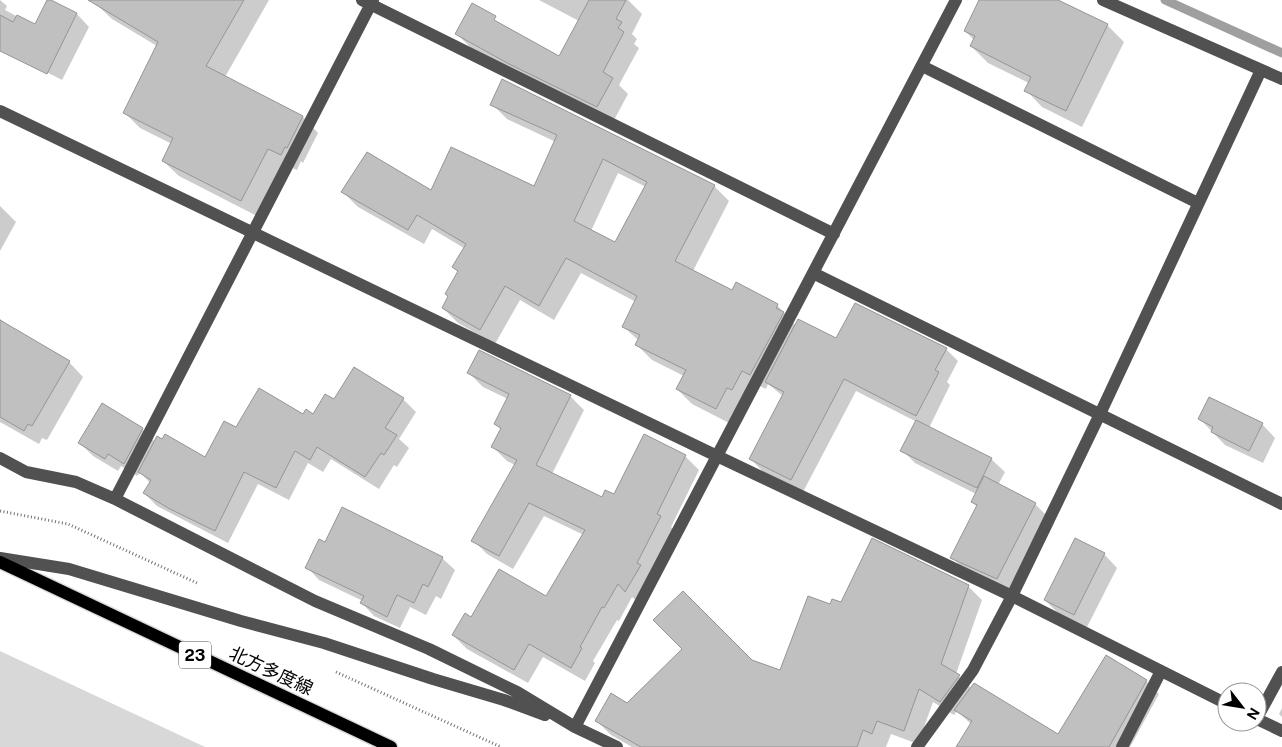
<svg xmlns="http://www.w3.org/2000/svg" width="1282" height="747" viewBox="0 0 1282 747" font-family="'Public Sans','Noto Sans JP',sans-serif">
  <rect width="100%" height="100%" fill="#fff"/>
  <path fill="#d8d8d8" d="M0,651L205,747H0Z"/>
  <path fill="#0003" fill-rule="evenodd" d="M0,0L7,6L5,10L35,26L49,0L77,14L89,27L62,80L0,48Z
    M99,0H269L225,77L303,117L318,133L303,163L301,161L297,170L283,164L257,216L179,176L163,161L172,144L140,128L124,112L157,46L112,19L96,4Z
    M539,0H628L642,14L632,34L637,39L634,44L639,48L619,85L628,94L613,122L472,49L457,34L560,57L579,21Z
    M981,0H1045L1067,6L1108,26L1124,42L1082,127L1042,107L1026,90L1029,83L988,63L971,46L974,40L965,31Z
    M503,80L714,186L729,201L693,271L732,292L777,305L796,326L836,340L946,349L958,361L947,382L950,385L929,428L991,459L1005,472L998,485L1035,504L1054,523L1016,598L970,576L952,557L977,507L972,501L976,494L915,463L902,450L917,422L856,391L803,492L763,472L751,459L783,396L768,384L766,389L758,385L731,424L692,404L677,389L684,376L652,360L637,345L639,341L624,327L636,302L581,273L554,320L520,300L495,344L458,323L443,308L459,273L453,267L464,248L432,229L424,244L358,207L343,192L432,191L534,187L556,142L507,119L492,104ZM618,173L646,187L616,244L591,231Z
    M0,206L16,222L0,251Z
    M0,319L13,329L69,362L83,377L47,440L42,438L39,444L0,422Z
    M469,373L570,396L584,410L552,474L603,499L615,496L685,456L699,470L671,527L675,531L640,604L632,597L619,621L617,620L593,661L595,663L585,681L543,657L528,683L467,649L453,635L471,618L546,598L584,535L544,516L513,569L487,554L473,540L515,465L507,461L493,447L501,430L496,424L508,399L483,387Z
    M403,399L416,412L399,439L409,448L397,467L394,465L379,489L331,459L323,472L308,463L289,500L258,484L228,543L157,506L144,493L150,483L140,472L137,476L121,466L118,471L93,456L80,443L142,429L155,442L205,459L236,429L314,415L334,401Z
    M1200,419L1262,424L1275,438L1263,463L1225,445Z
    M326,543L442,558L455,570L441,599L436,596L426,615L410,607L400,628L374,616L362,603L363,601L319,580L307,567Z
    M1104,554L1117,568L1087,627L1058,613L1045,600Z
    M968,586L982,600L956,674L971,688L1059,736L1106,657L1146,681L1159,694L1130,747H958L971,724L957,711L954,715L933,702L918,744L891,734L886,747H632L611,735L597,721L628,704L751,661L781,672L831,606Z
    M1282,708V717L1279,714Z"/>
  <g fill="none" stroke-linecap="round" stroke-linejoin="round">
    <path stroke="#9f9f9f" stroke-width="9" d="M1165,0L1282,53"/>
  </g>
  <path fill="#c0c0c0" stroke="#959595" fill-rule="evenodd" d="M47,0H51L77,13L47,74L0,51V15L13,22L17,15L35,24Z
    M88,0H244L206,66L303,116L287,148L285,147L281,155L268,149L241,201L162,161L173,138L123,113L158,42Z
    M589,0H626L616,19L622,22L618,28L624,32L603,72L613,78L597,107L509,64L455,34L472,3L496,16L494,20L559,56Z
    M979,0H1058L1108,24L1066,111L1024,91L1031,77L970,46L975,36L964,31Z
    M502,79L715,185L675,261L732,290L736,282L778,304L776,308L784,312L750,375L742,371L732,390L727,388L716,409L676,389L686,370L635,345L640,335L622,327L637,296L566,258L539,306L505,286L480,330L442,308L448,296L445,294L458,271L452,267L466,244L417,215L408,230L341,192L367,152L431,190L451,147L534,186L557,135L490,105ZM603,159L647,182L615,242L574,221Z
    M855,303L947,348L935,370L939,372L916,416L844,379L791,480L749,459L784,392L765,382L798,319L836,338Z
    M0,320L70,361L32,426L28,424L24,431L0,417Z
    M479,350L571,395L536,465L602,497L605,490L614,494L644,434L686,455L657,514L661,516L637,563L641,565L625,592L618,584L604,608L602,607L580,647L582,648L571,668L529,644L514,670L452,635L465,613L471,617L499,569L546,596L585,530L529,503L499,556L471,541L517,460L491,447L501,428L494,424L509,394L467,373Z
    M354,367L404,398L385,428L397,435L384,455L381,453L365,477L317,447L310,460L295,451L276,488L244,472L215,531L170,509L143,493L151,480L138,472L157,436L162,439L165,434L205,457L224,421L236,427L259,388L303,414L306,409L313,414L325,394L334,399Z
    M1209,397L1263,423L1249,451L1211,432L1213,427L1198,419Z
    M102,403L143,428L124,464L108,454L105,459L78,443Z
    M916,420L992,458L977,488L900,451Z
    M984,476L1036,503L997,579L950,558L977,505L971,502Z
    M342,507L443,557L428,587L423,584L414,603L397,595L387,617L360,603L364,596L305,568L319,539L325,542Z
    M872,538L969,585L941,664L960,675L940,702L919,689L904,731L877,721L872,734L863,730L857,747H641L595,721L611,693L627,703L682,649L653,620L683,591L752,660L780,670L808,596L830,604L832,599L841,602Z
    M1075,538L1105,553L1074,615L1044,600Z
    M1106,655L1147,680L1109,747H956L972,721L954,710L974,683L1058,734Z"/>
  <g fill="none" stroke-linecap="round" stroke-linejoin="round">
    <defs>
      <path id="major" d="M0,562L391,747"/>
    </defs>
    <use href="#major" stroke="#dbdbdb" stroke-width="15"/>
    <path stroke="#737373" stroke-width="3" stroke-dasharray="1 2.5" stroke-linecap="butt" d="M0,511L68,524L197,583
      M336,672L501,747"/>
    <path stroke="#515151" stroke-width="12" d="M362,0L834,234
      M1103,0L1282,79
      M922,66L1198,203
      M0,111L717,456L1012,596L1227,704
      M813,273L1282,504
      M0,458L26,472L76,482L115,499L315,601L429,649L517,692L575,727L617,747
      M115,499L373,0
      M0,558L69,569L241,621L324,643L433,679L504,700L545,715
      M1257,718L1282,672
      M1257,719L1282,731
      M575,727L956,0
      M917,747L973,670L1012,596L1100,414L1261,70
      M1122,747L1161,671"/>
    <use href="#major" stroke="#000" stroke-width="12"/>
  </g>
  <g text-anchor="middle" stroke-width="4.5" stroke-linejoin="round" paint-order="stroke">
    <rect fill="#fff" stroke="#4c4c4c" stroke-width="1" x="179" y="641.5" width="32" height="27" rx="4"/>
    <g font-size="16" font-weight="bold" fill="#000">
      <text x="195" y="661">23</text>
    </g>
    <g font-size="18" fill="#000" stroke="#fff">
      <text transform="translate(271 671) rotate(25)" y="6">北方多度線</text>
    </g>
  </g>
  <g transform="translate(1242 707) rotate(121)"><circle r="24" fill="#ffffff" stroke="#999999"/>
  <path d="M0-4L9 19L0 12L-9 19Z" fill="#000000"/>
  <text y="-8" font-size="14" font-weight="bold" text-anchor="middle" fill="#000000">N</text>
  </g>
</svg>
